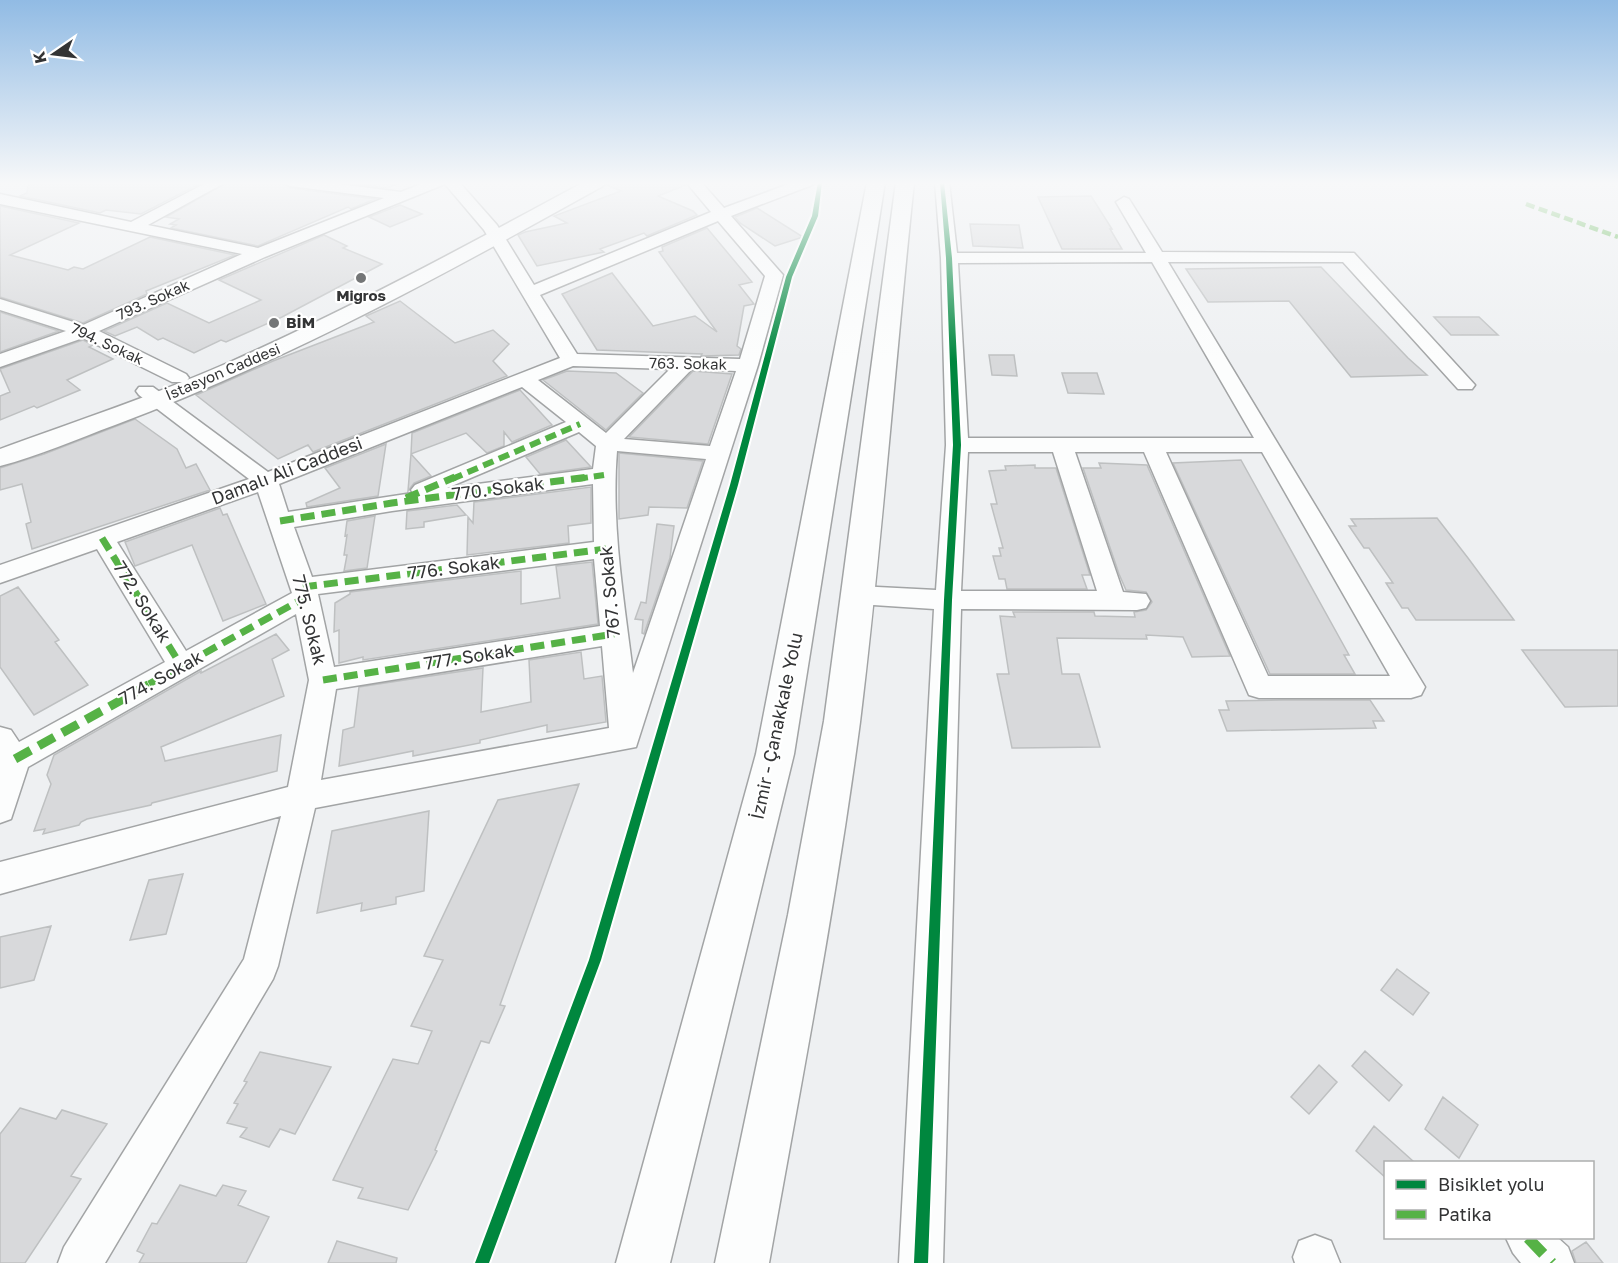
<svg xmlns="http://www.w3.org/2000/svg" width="1618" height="1263" viewBox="0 0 1618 1263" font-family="'Golos Text',sans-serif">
  <rect width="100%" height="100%" fill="#eef0f2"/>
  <path fill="#d8d9db" stroke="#bec0c1" stroke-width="1.5" d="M38,182H203L141,214L106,210L100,213L20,196L27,193L28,186Z
    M228,182H281L290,188L375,199L351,209L348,207L258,246L171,228L176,225L170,224L179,219L166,217Z
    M340,182H402L387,188Z
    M608,182H684L686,185L658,196L693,211L697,215L647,236L644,233L600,249L604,252L537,266L518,235L525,232L567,223L554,216L621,191L607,185Z
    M1091,196L1112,229H1110L1122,249H1062L1038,197Z
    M400,205L422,214L390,227L369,217Z
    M0,206L79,223L10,255L68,270L74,267L83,269L150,237L235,255L146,291L147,294L83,323L0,297Z
    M757,208L803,237L775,246L740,223L735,217Z
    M970,224L1019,225L1023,248L973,246Z
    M707,228L752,282L739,285L754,304L744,306L737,346L741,349L739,355L701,356L702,354L597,350L562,294L612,273L653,326L695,316L717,332L659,252L663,251L662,247Z
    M324,235L347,246L343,248L382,264L282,317L226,342L221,340L194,353L163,338L158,340L137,327L115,336L104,331L167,303L209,323L261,300L219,280Z
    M1321,267L1408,358L1427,375L1351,377L1289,301L1208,302L1186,269Z
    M400,301L455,343L493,330L509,344L493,361L507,376L313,452L308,445L278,459L196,395L273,361L374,322L366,316Z
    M0,312L59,331L0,352Z
    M1434,317H1479L1498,335H1451Z
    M83,340L93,345L89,347L113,359L67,380L80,390L37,408L34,406L0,420V396L10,392L0,369Z
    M989,355H1014L1017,376L992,375Z
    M567,371L616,373L643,393L606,430L543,380Z
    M693,371L732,374L708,444L629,437Z
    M1062,373H1097L1104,394L1068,393Z
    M520,390L552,425L512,442L504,432V446L487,453L466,433L411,454L412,433Z
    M135,419L177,449L186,468L196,464L210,490L32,549L26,524L31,522L22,484L0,490V468L44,454Z
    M566,440L591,467L540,474L526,457Z
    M386,444L378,496L307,507L306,503L340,488L325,468Z
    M619,453L703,461L687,508L649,507L648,515L619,519Z
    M411,454L431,476L414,483L408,491Z
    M1241,460L1349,655H1344L1355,674H1270L1173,463Z
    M1099,463L1147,465L1230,656L1192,657L1183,637L1146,635L1147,639L1057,638L1062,674H1079L1100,747L1012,748L997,674H1009L1000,616L1015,617L1013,612H1094L1095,616L1135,617L1134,612L1146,610L1152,602L1146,592L1126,590L1119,574L1083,468H1101Z
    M1035,465V468H1056L1090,575H1082L1087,589H1007L1005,579H999L993,556H1001L999,548H1003L991,504H997L989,471L1006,470L1005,466Z
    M591,487V523L568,526L569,543L467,555L468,517L473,523L474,502Z
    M457,505L466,515L424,522V527L406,529L407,511Z
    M220,508L223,515L227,514L266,604L223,621L192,545L135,566L125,542Z
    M375,516L367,568L344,571L347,555H344L347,535L345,536L347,521Z
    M1437,518L1468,558L1514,620H1416L1408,608H1402L1386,583H1393L1369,548H1364L1349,526H1356L1351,519Z
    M657,524L674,526L670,558L644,634L642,633L643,620L635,619L641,602L646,603Z
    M592,562L598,624L363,660V657L339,663V630L334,632L335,603L350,594V592L521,571V604L560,598L556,566Z
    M18,587L59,640L55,642L88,685L34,715L0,667V596Z
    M276,634L289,650L272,659L284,696L161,747L165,761L281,735L277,771L152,803L151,805L87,819L81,822L79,825L43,834L45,829L34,831L51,784L47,775L54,755L201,671V673Z
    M1522,650H1618V706L1565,707Z
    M581,652L584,679L602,676L606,722L547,732V725L480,740V743L413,756V751L339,766L343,730L354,727L359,687L483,668L481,712L531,702L529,660Z
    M1283,700H1370L1384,721H1373L1376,728L1227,731L1219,710H1229L1226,701Z
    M579,784L500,1005L505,1006L489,1043L481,1041L435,1150L437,1151L408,1210L358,1198L363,1188L333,1180L393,1059L418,1064L432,1031L411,1026L443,960L424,956L498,800Z
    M429,811L424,891L396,897V904L361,911L362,903L317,913L332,831Z
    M183,874L166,934L130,940L149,880Z
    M51,926L34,980L0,988V937Z
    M1397,969L1429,993L1413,1015L1381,990Z
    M1365,1051L1402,1085L1389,1101L1352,1066Z
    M260,1052L331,1067L295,1134L280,1129L269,1147L240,1137L247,1128L227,1123L238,1104L234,1103L247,1082L244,1081Z
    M1319,1065L1337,1082L1309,1114L1291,1097Z
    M1443,1097L1478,1125L1459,1158L1425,1129Z
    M20,1108L56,1119L62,1110L107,1124L71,1176L81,1179L25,1263H0V1134Z
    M1374,1126L1414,1162H1386V1178L1356,1151Z
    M180,1185L216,1196L223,1185L246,1191L238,1205L269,1217L246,1263H139L144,1254L137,1251L152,1223L157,1224Z
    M337,1241L397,1258L396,1263H328Z
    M1586,1242L1603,1263H1576L1572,1251Z"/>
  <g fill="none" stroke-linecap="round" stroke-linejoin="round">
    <defs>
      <path id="minor" d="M208,182H226L148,225L258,248L384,198L290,186L283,182H323L401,192L426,182H459L497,225L534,285L711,212L686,182H701L724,208L794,182H814L812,185L731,216L783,275L758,365L636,747L315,808L278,966L273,979L105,1263H58L64,1247L244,959L281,816L0,894V862L288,787L309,680L296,614L28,767L11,819L0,823V727L11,730L19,742L165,662L97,549L0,583V565L249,479L139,395L136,391L139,387H153L268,472L560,358L484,230L445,184L265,257L99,331L186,374L189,378L186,382H172L83,338L0,367V354L66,331L0,310V299L83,325L242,254L0,204V194L131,222ZM718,221L765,276L740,359L577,354L540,295ZM573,366L670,369L606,433L538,380ZM692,369L736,371L710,446L624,439ZM522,387L566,422L415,485L411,490L413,493L288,512L279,484ZM579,432L596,446L593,469L447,488ZM617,451L706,459L633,673C624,600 611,525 617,451ZM593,484L594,542L312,577L294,527L392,511ZM258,492L292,593L186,651L117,542ZM594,559L600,626L334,667L318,594ZM602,646L609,728L321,780L336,689Z
        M935,182H949L957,253H1146L1116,202L1124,197L1129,199L1162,252L1354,253L1475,385L1472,389H1458L1343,262H1168L1425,687L1421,695L1411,698H1259L1249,695L1144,452H1075L1123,592L1146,594L1150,601L1146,608L1137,610L961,609L943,1263H899L934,609L858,604L849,602L845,595L849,588L858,586L936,590L946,445L941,258ZM1152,262L1254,438H968L958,263ZM968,452H1053L1097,591H961ZM1166,452H1262L1390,676H1268Z
        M1315,1235L1331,1241L1340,1263H1295L1293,1257L1299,1241Z
        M1506,1238H1558L1568,1247L1574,1263H1521L1513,1253Z"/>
      <path id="major" d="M584,182H606L603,186C445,274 286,361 115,425C77,439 39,456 0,466V449C77,421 155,395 230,362C351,308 468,245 584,182Z"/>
      <path id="highway" d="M867,182H885L794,754L670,1263H616L756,754Z
        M896,182H914C895,362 882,543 860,722C836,904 801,1083 769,1263H715L788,915L824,721Z"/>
    </defs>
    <use href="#minor" stroke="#a2a4a5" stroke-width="3"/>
    <use href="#major" stroke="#a2a4a5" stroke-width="3"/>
    <use href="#highway" stroke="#a2a4a5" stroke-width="3"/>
    <use href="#minor" fill="#fcfdfd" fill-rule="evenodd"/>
    <use href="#major" fill="#fcfdfd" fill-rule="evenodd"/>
    <use href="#highway" fill="#fcfdfd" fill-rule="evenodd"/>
    <path stroke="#56b246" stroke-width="4.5" stroke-dasharray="9 4.5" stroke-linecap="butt" d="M1526,204L1618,237"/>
    <path stroke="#56b246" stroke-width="6" stroke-dasharray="11 6" stroke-linecap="butt" d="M452,479L580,424
      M577,479L604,475"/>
    <path stroke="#56b246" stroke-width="7" stroke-dasharray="14 7" stroke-linecap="butt" d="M406,498L455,477
      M280,521L392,503L588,477
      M102,538L182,667
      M303,587L606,549
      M323,680L614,634
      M149,684L306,597"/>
    <path stroke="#56b246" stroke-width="9" stroke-dasharray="18 9" stroke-linecap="butt" d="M15,759L152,683"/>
    <path stroke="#56b246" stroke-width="11" stroke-dasharray="22 11" stroke-linecap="butt" d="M1528,1238L1552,1263"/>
    <defs>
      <path id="cycleway" d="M818,182H822L818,216L792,277L738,485L601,960L489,1263H475L589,960L730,485L786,277L812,216Z
        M940,182H944L952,258L961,445L952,600L928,1263H914L944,600L953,445L946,258Z"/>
    </defs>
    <use href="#cycleway" stroke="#fff" stroke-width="4"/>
    <use href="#cycleway" fill="#00873e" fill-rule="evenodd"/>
  </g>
  <linearGradient id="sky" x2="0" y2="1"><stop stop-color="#91bbe4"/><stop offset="0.51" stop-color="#f7f8f9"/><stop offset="1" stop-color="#f7f8f9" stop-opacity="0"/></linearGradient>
  <rect width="1618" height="359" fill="url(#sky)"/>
  <g fill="#747677" stroke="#fff" stroke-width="2">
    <circle cx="361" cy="278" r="6"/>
    <circle cx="274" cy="323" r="6"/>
  </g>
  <g text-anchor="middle" stroke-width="4.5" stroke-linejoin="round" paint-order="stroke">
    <g font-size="15" font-weight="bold" fill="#333435" stroke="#fff">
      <text x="361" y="301">Migros</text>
      <text x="286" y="328" text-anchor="start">BİM</text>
    </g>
    <g font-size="15" fill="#333435" stroke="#fff">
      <text transform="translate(153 300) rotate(-24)" y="5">793. Sokak</text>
      <text transform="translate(107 344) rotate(25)" y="5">794. Sokak</text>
      <text transform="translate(688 364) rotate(1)" y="5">763. Sokak</text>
      <text transform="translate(223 372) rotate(-23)" y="5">İstasyon Caddesi</text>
    </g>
    <g font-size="18" fill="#333435" stroke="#fff">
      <text transform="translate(287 471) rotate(-21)" y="6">Damalı Ali Caddesi</text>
      <text transform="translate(498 489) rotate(-7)" y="6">770. Sokak</text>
      <text transform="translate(454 568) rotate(-7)" y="6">776. Sokak</text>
      <text transform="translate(610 592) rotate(-95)" y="6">767. Sokak</text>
      <text transform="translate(142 602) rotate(58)" y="6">772. Sokak</text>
      <text transform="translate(309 620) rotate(76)" y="6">775. Sokak</text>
      <text transform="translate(469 657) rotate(-9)" y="6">777. Sokak</text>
      <text transform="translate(161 678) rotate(-29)" y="6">774. Sokak</text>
      <text transform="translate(777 726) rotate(-78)" y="6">İzmir - Çanakkale Yolu</text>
    </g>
  </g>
  <rect x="1384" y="1161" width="210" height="78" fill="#ffffff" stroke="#adaeae" stroke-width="1.5"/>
  <rect x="1396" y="1180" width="30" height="9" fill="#00873e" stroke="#adaeae" stroke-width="1.5"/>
  <text x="1438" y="1191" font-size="18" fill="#333435">Bisiklet yolu</text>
  <rect x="1396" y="1210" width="30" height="9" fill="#56b246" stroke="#adaeae" stroke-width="1.5"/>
  <text x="1438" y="1221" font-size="18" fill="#333435">Patika</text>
  <g transform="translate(54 54) rotate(256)" stroke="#ffffff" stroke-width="4.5" paint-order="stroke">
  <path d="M0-4.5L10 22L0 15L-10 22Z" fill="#333435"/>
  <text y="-9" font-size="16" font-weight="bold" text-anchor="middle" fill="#333435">K</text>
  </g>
</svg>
